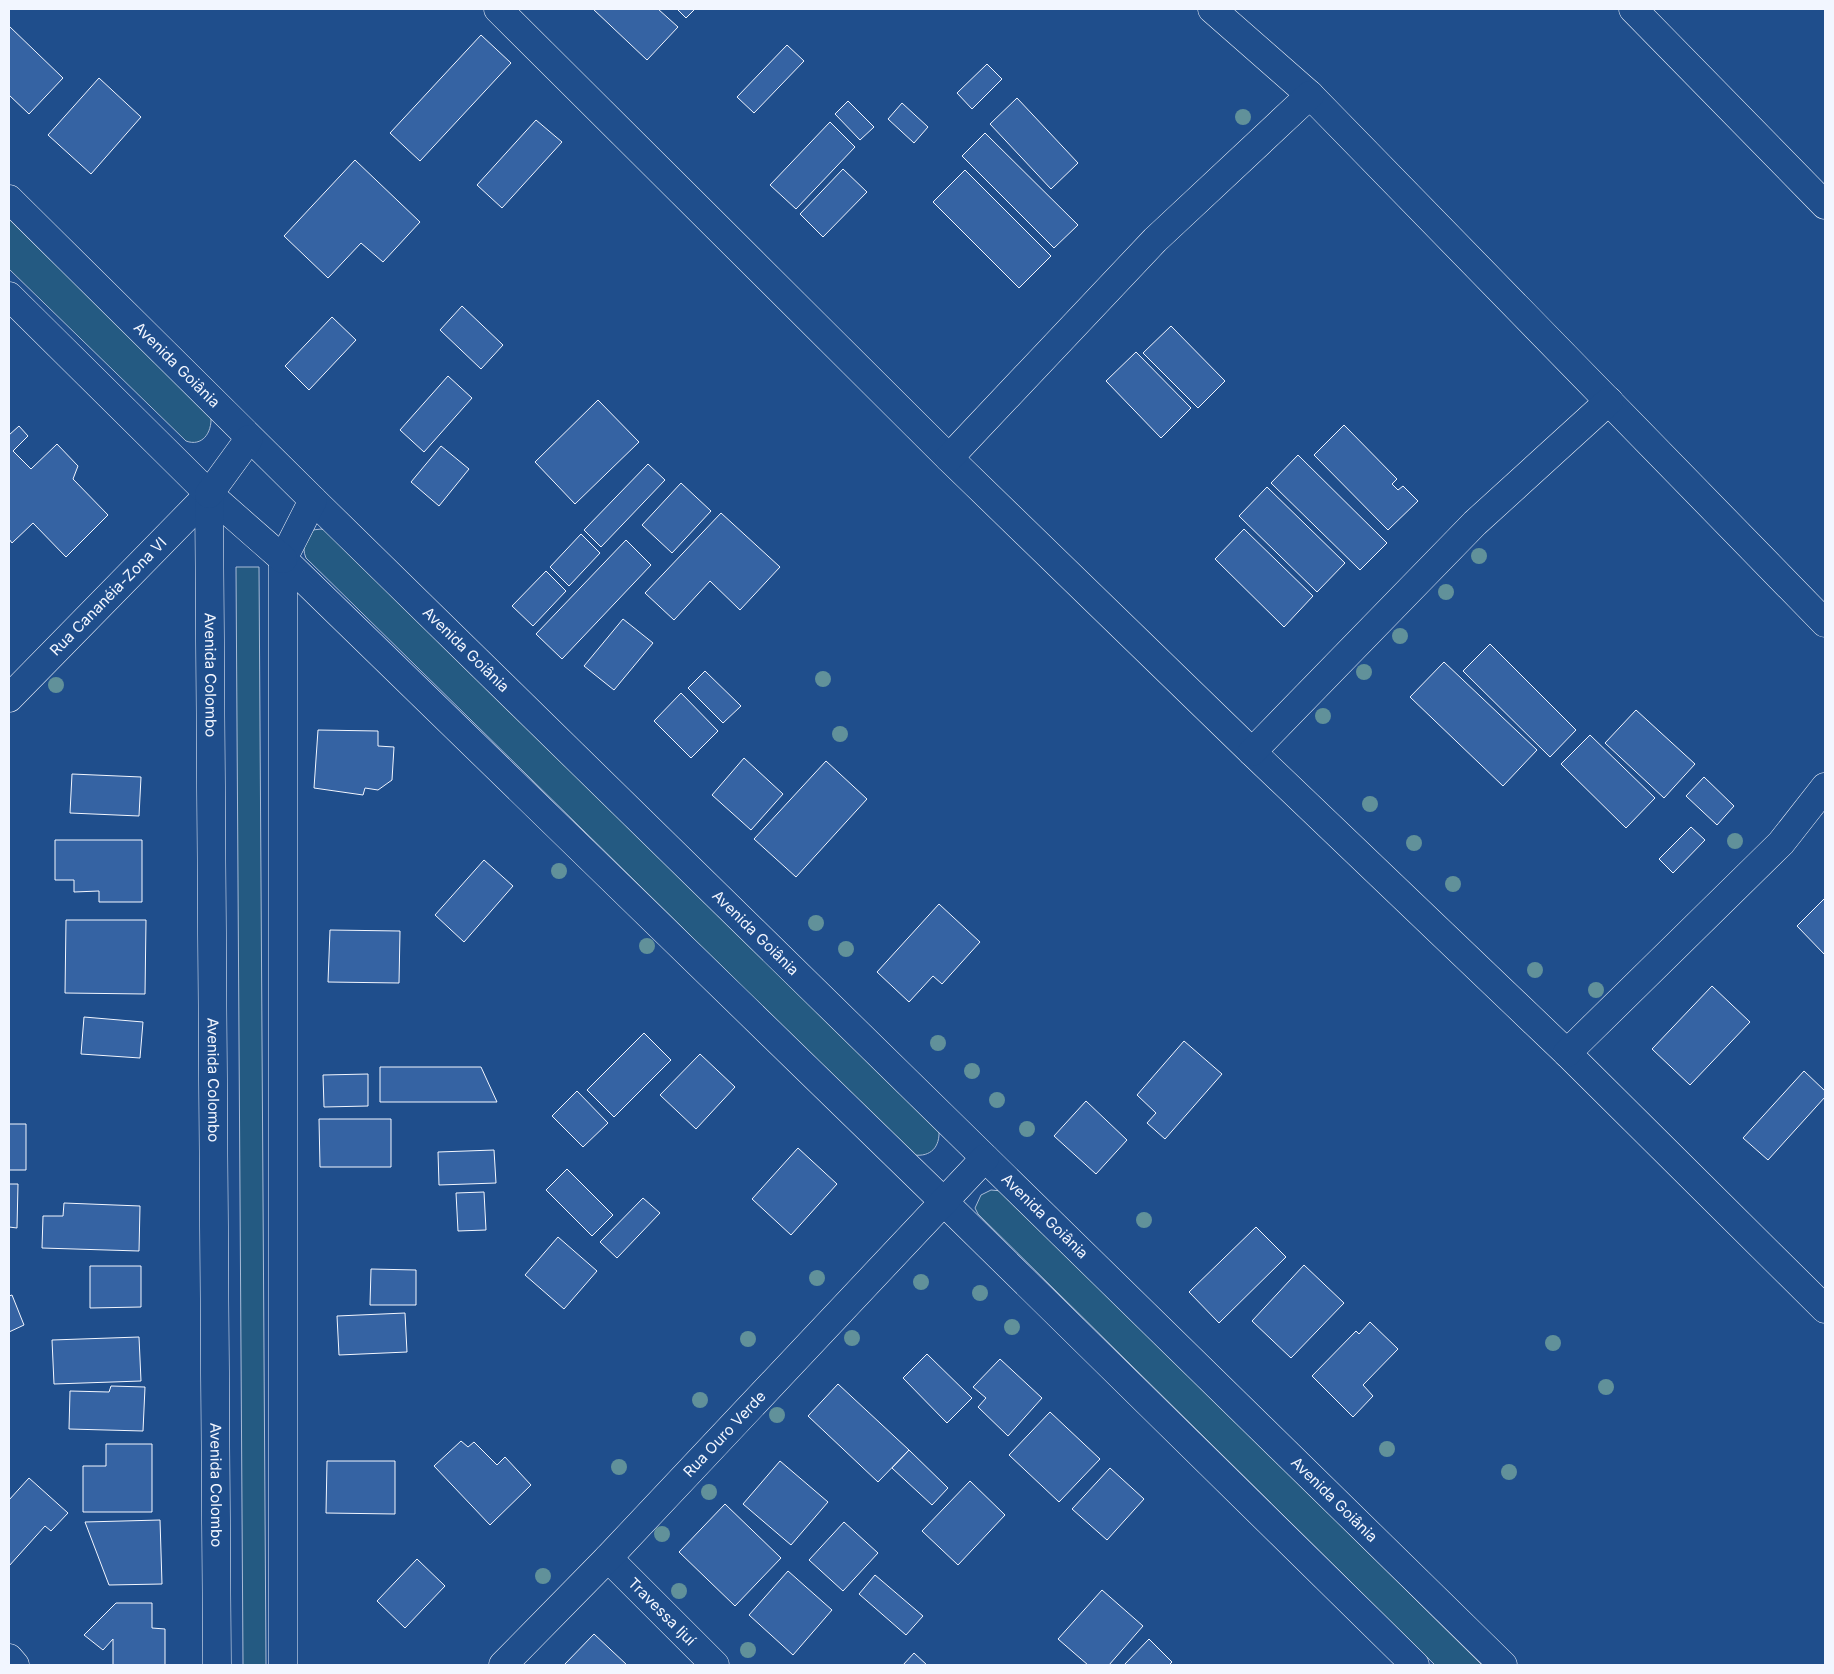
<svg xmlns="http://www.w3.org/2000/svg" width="1834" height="1674" viewBox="0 0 1834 1674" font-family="Inter,sans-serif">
  <rect width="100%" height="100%" fill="#1f4e8c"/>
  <path fill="#245a82" stroke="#a8bbd7" d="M9,219L211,417C212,433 202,447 186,441L9,269Z
    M321,529L333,532L939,1130C940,1147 931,1157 914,1155L306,558C301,546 306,540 313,530Z
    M236,567H259L266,1665H243Z
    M991,1190L1002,1191L1482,1665H1435L978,1214L975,1208L981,1195Z"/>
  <path fill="#3563a3" stroke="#f2f6ff" d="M593,9H658L678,27L647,60Z
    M677,9H695L686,18Z
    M9,26L63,78L29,114L9,95Z
    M481,35L511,63L420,161L390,133Z
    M787,45L804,61L754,113L737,97Z
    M987,64L1002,79L972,109L957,93Z
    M99,78L141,117L91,174L48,135Z
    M1017,98L1078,163L1051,189L990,124Z
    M848,101L874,127L860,140L835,114Z
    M902,103L928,127L914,143L888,119Z
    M536,120L562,142L502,208L477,185Z
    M830,122L855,147L796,209L770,185Z
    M985,133L1078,225L1054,248L962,156Z
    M355,160L420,222L383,262L361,243L328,278L284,236Z
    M843,169L867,192L823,237L800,214Z
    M965,170L1051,256L1019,288L933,202Z
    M462,306L503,345L481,369L440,330Z
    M332,317L356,340L309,390L285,366Z
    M1171,326L1225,381L1198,408L1143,353Z
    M1136,352L1191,408L1161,438L1106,381Z
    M448,376L472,398L424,452L400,430Z
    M598,400L639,442L575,504L535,462Z
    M1344,425L1397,479L1392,484L1398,490L1403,486L1418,501L1388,530L1314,455Z
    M19,426L28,436L13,451L31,469L57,444L78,466L73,479L108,515L66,557L33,523L12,543L9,539V435Z
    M441,446L469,469L439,506L411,482Z
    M1298,455L1387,543L1360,570L1271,483Z
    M648,464L665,480L601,547L584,530Z
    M681,483L711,511L672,553L642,525Z
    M1267,487L1345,563L1317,592L1239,516Z
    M721,513L780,567L740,610L710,581L674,620L645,593Z
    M1244,529L1313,596L1284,627L1215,559Z
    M581,534L600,553L569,586L550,567Z
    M626,540L651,565L562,659L536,634Z
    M546,571L566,591L533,626L512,606Z
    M623,619L653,643L614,690L584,666Z
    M1490,644L1576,730L1550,757L1463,671Z
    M1444,662L1537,750L1503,786L1410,697Z
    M705,671L741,706L723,723L688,688Z
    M681,693L718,731L691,758L654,721Z
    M1636,710L1695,764L1664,798L1605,743Z
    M318,730L378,731V746L394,747L392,780L378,790L365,788L363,795L314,788Z
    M1590,735L1655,798L1626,828L1561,764Z
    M744,758L783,794L751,830L712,795Z
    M826,761L867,799L796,877L754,839Z
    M72,774L141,777L139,816L70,813Z
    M1704,777L1734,806L1717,825L1686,796Z
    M1691,827L1705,840L1673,873L1659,859Z
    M55,840H142V902H99V891L74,892V880H55Z
    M484,860L513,886L464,942L435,915Z
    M1825,898V955L1797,926Z
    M939,904L980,942L942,984L933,976L909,1002L877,972Z
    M66,920H146L145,994L65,993Z
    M330,930L400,931L399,983L328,982Z
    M1712,986L1750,1022L1690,1085L1652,1049Z
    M84,1017L143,1022L140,1058L81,1054Z
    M644,1033L671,1060L614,1117L587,1090Z
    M1184,1041L1222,1074L1165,1139L1147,1123L1156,1113L1137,1095Z
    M700,1054L735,1087L696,1129L660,1095Z
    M380,1067H481L497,1102H380Z
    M1804,1071L1825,1091V1097L1768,1160L1743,1138Z
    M368,1074V1106L324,1107L323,1075Z
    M577,1091L608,1123L583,1147L552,1116Z
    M1086,1101L1127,1140L1096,1174L1054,1136Z
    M319,1119H391V1167H320Z
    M9,1124H26V1170H9Z
    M798,1148L837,1184L791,1235L752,1199Z
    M494,1150L496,1183L439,1185L438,1152Z
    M567,1169L613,1215L592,1236L546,1190Z
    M9,1184H18L17,1228L9,1227Z
    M484,1192L486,1230L458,1231L456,1193Z
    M643,1198L660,1213L617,1258L600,1242Z
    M64,1203L140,1206L139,1251L42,1248L43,1216H63Z
    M1256,1227L1286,1257L1219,1323L1189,1292Z
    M558,1237L597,1271L564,1309L525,1275Z
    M1304,1265L1344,1303L1291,1358L1252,1321Z
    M90,1266H141V1307L90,1308Z
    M371,1269L416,1270V1305H370Z
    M12,1295L24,1325L9,1332V1296Z
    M405,1313L407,1352L339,1355L337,1316Z
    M1370,1322L1398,1349L1363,1385L1373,1396L1353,1417L1312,1376L1356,1331L1359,1334Z
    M139,1337L141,1381L54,1384L52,1340Z
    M927,1354L972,1398L947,1423L903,1378Z
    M1000,1359L1042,1398L1008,1436L978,1407L986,1398L973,1387Z
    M838,1384L909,1450L878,1482L808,1416Z
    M111,1386L145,1387L143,1431L69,1429L70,1391L109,1392Z
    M1050,1412L1100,1459L1059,1502L1009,1455Z
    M461,1441L468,1447L474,1442L497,1465L505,1457L531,1485L490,1525L434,1466Z
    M106,1444H152V1512H83V1466H106Z
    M909,1450L948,1488L932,1505L892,1468Z
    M327,1461H395V1514L326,1513Z
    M780,1461L828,1502L791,1545L743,1504Z
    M1110,1468L1144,1499L1107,1540L1072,1509Z
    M29,1478L68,1513L51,1531L45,1526L9,1566V1500Z
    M970,1481L1005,1515L958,1565L922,1531Z
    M725,1504L781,1558L735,1606L679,1552Z
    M160,1520L162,1584L109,1585L85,1522Z
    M844,1522L878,1553L843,1591L809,1560Z
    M417,1559L445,1586L405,1628L377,1601Z
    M788,1571L832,1610L793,1655L749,1615Z
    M875,1575L923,1616L906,1635L859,1594Z
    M1102,1590L1143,1626L1109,1665H1088L1058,1639Z
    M116,1603H152V1628L165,1629V1665H113V1639L103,1650L84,1635Z
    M594,1634L627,1665H564Z
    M1149,1639L1172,1662L1169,1665H1124Z
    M914,1653L927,1665H903Z"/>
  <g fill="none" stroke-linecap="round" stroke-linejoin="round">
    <defs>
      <g id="minor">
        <path d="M498,9L949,458L1252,752L1567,1053L1825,1309"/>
        <path d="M1212,9L1310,95L1825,623"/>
        <path d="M1633,9L1825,205"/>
        <path d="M949,458L1155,240L1310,95"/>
        <path id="s1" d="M313,500L1503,1665"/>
        <path d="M283,559L944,1202L1415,1665"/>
        <path id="s2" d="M9,698L209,494"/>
        <path d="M1252,752L1475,523L1609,401"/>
        <path d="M1567,1053L1781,843L1825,787"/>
        <path id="s3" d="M608,1558L715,1665"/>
        <path d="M9,1658L15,1665"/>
        <path id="s4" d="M503,1665L608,1558L985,1158"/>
      </g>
      <g id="tertiary">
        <path id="s5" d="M9,199L313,500L283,559V1665"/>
        <path d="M9,296L209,494L283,559"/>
        <path id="s6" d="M209,494L217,1665"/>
        <path d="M209,494L249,439"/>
      </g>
    </defs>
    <use href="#minor" stroke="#f2f6ff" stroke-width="29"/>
    <use href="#tertiary" stroke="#f2f6ff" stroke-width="29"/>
    <use href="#minor" stroke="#1f4e8c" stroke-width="28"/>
    <use href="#tertiary" stroke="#1f4e8c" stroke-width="28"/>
  </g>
  <g fill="#61919a">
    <circle cx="1243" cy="117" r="8"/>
    <circle cx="1479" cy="556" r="8"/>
    <circle cx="1446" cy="592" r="8"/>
    <circle cx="1400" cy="636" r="8"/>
    <circle cx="1364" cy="672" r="8"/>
    <circle cx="823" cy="679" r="8"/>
    <circle cx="56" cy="685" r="8"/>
    <circle cx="1323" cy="716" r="8"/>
    <circle cx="840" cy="734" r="8"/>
    <circle cx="1370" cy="804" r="8"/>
    <circle cx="1735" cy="841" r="8"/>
    <circle cx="1414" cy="843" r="8"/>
    <circle cx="559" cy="871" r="8"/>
    <circle cx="1453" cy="884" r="8"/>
    <circle cx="816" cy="923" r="8"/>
    <circle cx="647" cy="946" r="8"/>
    <circle cx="846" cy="949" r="8"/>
    <circle cx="1535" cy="970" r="8"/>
    <circle cx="1596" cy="990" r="8"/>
    <circle cx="938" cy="1043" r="8"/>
    <circle cx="972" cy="1071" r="8"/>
    <circle cx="997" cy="1100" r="8"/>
    <circle cx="1027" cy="1129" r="8"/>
    <circle cx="1144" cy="1220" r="8"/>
    <circle cx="817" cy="1278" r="8"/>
    <circle cx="921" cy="1282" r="8"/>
    <circle cx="980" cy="1293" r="8"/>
    <circle cx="1012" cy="1327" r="8"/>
    <circle cx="852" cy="1338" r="8"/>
    <circle cx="748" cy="1339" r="8"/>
    <circle cx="1553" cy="1343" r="8"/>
    <circle cx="1606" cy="1387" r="8"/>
    <circle cx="700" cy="1400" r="8"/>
    <circle cx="777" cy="1415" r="8"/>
    <circle cx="1387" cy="1449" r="8"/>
    <circle cx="619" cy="1467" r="8"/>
    <circle cx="1509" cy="1472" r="8"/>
    <circle cx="709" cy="1492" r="8"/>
    <circle cx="662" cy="1534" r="8"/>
    <circle cx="543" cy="1576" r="8"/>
    <circle cx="679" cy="1591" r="8"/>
    <circle cx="748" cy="1650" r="8"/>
  </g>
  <g text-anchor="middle" stroke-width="4" stroke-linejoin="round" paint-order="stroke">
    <g font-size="15" fill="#f2f6ff" stroke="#1f4e8c">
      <text dy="5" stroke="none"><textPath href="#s5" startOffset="236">Avenida Goiânia</textPath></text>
      <text dy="5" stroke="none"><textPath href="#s2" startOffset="142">Rua Cananéia-Zona VI</textPath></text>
      <text dy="5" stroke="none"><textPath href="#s1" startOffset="214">Avenida Goiânia</textPath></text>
      <text dy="5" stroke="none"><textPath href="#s6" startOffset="181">Avenida Colombo</textPath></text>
      <text dy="5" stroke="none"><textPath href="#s1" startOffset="619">Avenida Goiânia</textPath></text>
      <text dy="5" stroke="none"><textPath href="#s6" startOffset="586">Avenida Colombo</textPath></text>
      <text dy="5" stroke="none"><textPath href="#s1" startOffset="1024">Avenida Goiânia</textPath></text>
      <text dy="5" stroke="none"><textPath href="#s4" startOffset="320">Rua Ouro Verde</textPath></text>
      <text dy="5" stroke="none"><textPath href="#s6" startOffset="991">Avenida Colombo</textPath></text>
      <text dy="5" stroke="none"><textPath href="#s1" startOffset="1429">Avenida Goiânia</textPath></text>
      <text dy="5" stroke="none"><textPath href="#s3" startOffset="76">Travessa Ijuí</textPath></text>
    </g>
  </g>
  <rect width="1834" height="1674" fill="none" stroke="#f2f6ff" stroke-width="20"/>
</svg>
